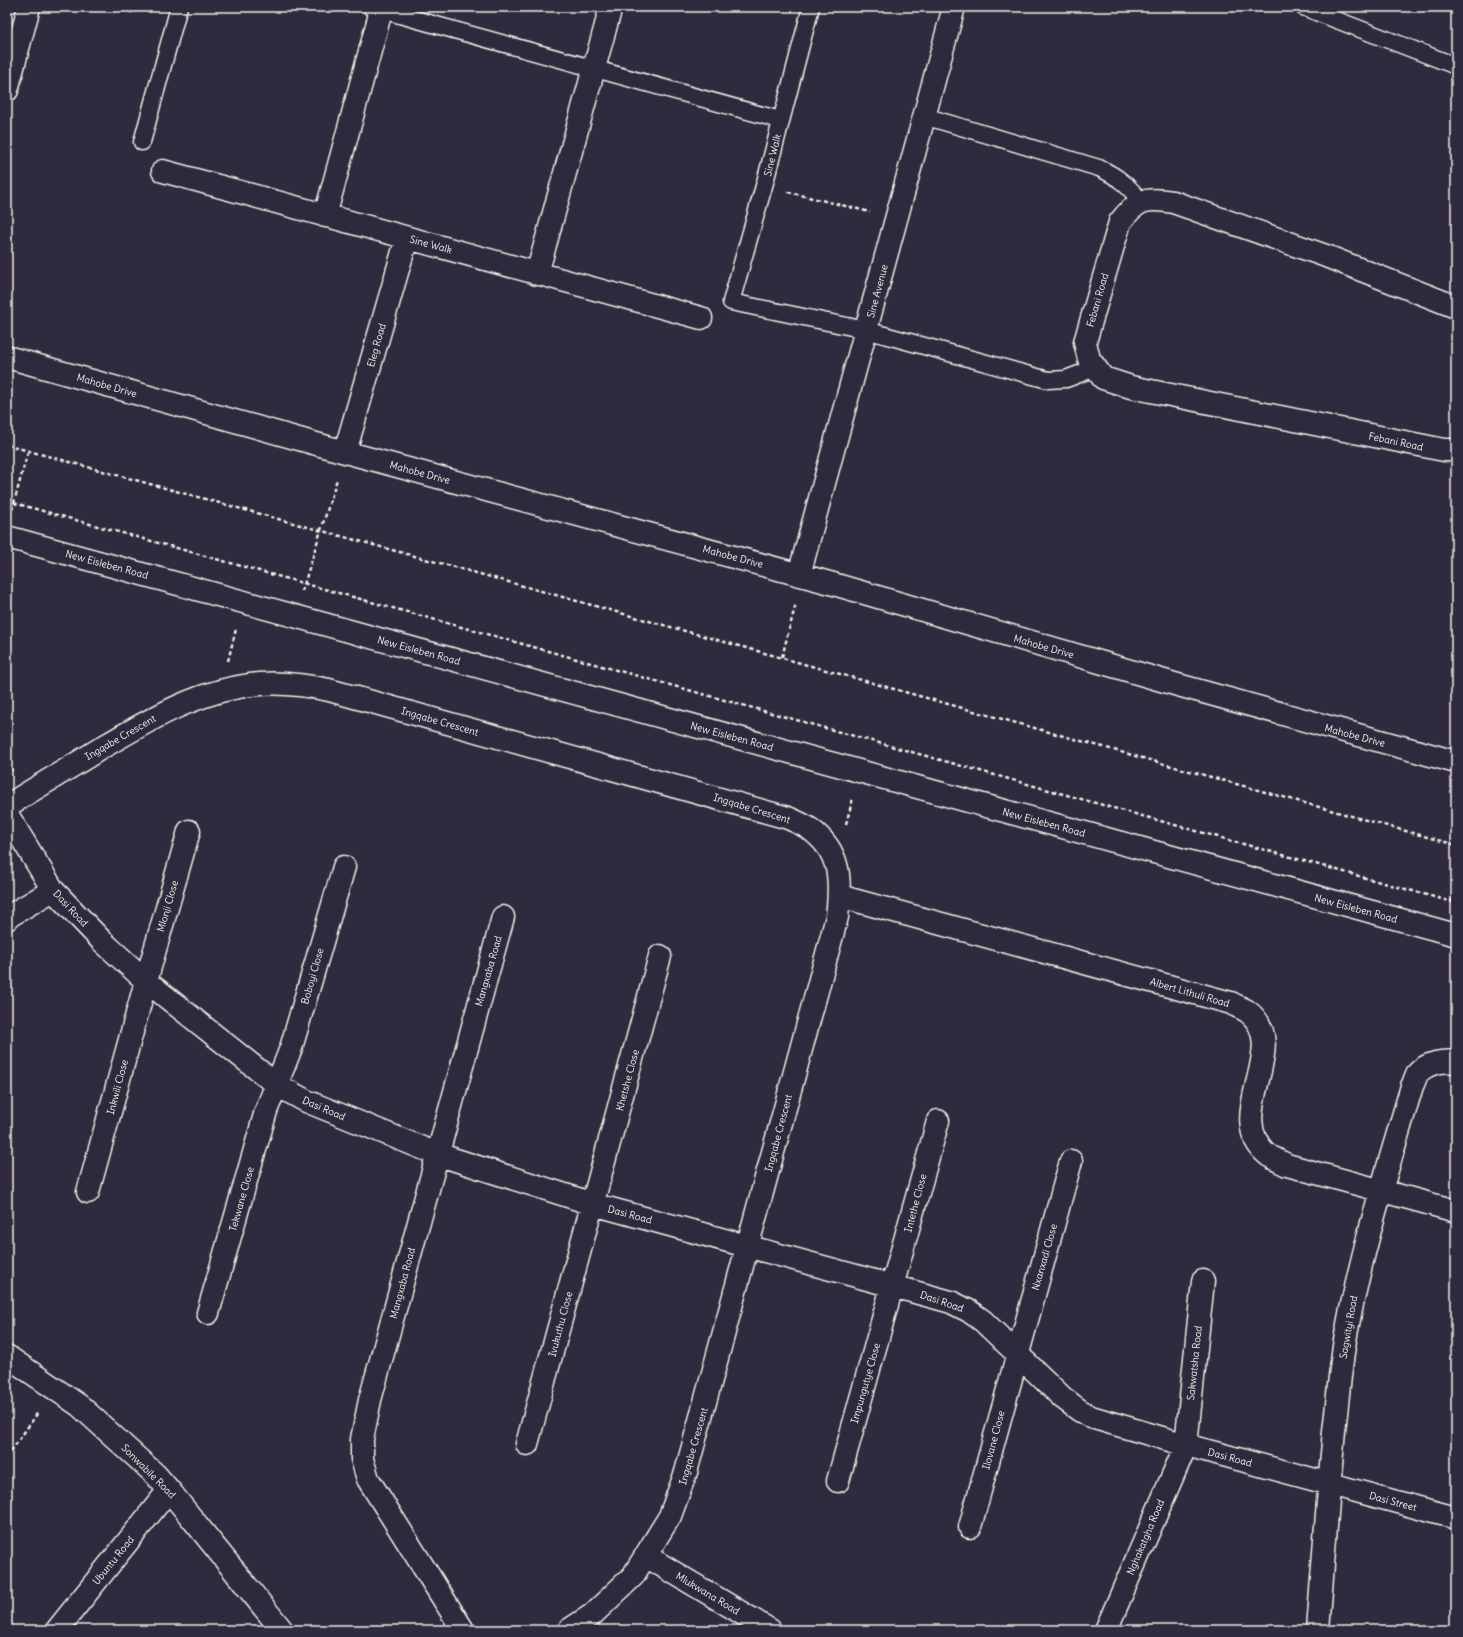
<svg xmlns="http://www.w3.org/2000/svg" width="1463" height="1637" viewBox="0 0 1463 1637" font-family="Delius,sans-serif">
  <rect width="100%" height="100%" fill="#2f2a3d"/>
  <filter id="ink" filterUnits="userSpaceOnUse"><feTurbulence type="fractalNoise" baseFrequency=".025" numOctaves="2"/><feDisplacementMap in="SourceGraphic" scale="8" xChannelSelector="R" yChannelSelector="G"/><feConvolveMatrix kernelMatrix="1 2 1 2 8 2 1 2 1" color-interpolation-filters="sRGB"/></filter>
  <g filter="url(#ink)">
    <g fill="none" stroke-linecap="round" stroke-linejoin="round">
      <defs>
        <path id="service" d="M371,7L780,120
          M811,7L764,186L731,302L866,330L1048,380L1066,379L1095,368
          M1303,7L1456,66
          M924,116L1099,168C1119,177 1127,185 1142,202
          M142,142L179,7"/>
        <path id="minor" d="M7,90L29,7
          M163,171L701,318
          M325,216L382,7
          M537,274L611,7
          M1456,307L1326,256L1173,202C1145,197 1137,200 1120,222L1085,342L1089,359L1103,378L1131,387L1444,450H1456
          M7,357L345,452L830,583L1178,685L1456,762
          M345,452L407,238
          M799,575L954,7
          M7,806C37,787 68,769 98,750C149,720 199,689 260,684C283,682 306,685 329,690L788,818C795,821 804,825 810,829C842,852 841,882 837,917L686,1472L670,1516L633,1576L592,1615L569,1630
          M7,814L53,890L102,941L146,981L277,1085L306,1101L437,1154L593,1204L951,1302L969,1311L983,1321L1063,1398L1079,1410L1091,1417L1186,1445L1456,1518
          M839,896L1231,1003C1236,1006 1242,1008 1247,1011C1295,1046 1220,1116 1268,1155C1274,1159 1281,1162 1287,1165L1456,1211
          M7,919L11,915L53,890
          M88,1192L146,981L189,831
          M208,1313L266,1111L291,1048L344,867
          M527,1444L660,956
          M838,1481L938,1121
          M970,1527L1071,1161
          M646,1556L770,1630
          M57,1630L169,1490
          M463,1630L368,1479L362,1459V1439L370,1400L503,917
          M1106,1630L1186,1445L1203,1281
          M1318,1630C1323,1564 1328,1497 1334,1431C1338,1399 1340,1366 1346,1335C1361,1251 1388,1168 1412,1086C1414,1083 1415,1078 1417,1074C1426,1063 1443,1060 1456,1062"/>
        <path id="tertiary" d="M7,1356L80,1406L156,1475L169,1490L282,1630"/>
        <path id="secondary" d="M7,537L1456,935"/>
      </defs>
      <use href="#service" stroke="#f4f1e8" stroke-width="19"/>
      <use href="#minor" stroke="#f4f1e8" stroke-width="25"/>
      <use href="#tertiary" stroke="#f4f1e8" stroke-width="25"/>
      <use href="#secondary" stroke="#f4f1e8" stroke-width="25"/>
      <path stroke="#f4f1e8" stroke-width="2.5" stroke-dasharray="4 3" stroke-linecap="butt" d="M116,7L131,12L153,9
        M788,192L870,212
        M7,445L469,571L1456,845
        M7,501L1456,903
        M12,510L28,451
        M302,591L337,479
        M782,657L796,603
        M228,661L236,629
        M7,763L12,771
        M846,824L853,798
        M1451,902L1456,885
        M7,1457L39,1411"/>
      <use href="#service" stroke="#2f2a3d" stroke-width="16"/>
      <use href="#minor" stroke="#2f2a3d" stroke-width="22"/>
      <use href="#tertiary" stroke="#2f2a3d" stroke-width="22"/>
      <use href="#secondary" stroke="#2f2a3d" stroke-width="22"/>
    </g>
  </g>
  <g text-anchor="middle" stroke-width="3.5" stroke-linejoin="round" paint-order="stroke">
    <g font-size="10" fill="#f4f1e8" stroke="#2f2a3d">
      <text transform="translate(772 155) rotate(-76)" y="4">Sine Walk</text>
      <text transform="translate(431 244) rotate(15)" y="4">Sine Walk</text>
      <text transform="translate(877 291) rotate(-75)" y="4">Sine Avenue</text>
      <text transform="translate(1097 300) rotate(-74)" y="4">Febani Road</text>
      <text transform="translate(376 345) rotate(-74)" y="4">Eleg Road</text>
      <text transform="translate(107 385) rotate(16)" y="4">Mahobe Drive</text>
      <text transform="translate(1396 441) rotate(12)" y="4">Febani Road</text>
      <text transform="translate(420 472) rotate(15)" y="4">Mahobe Drive</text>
      <text transform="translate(733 556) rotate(15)" y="4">Mahobe Drive</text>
      <text transform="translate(107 564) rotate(15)" y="4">New Eisleben Road</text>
      <text transform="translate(1044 646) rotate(16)" y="4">Mahobe Drive</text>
      <text transform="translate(419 650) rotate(15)" y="4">New Eisleben Road</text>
      <text transform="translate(440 721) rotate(16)" y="4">Ingqabe Crescent</text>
      <text transform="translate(1355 735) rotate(15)" y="4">Mahobe Drive</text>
      <text transform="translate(732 736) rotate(15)" y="4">New Eisleben Road</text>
      <text transform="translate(120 737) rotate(-30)" y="4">Ingqabe Crescent</text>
      <text transform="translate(752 808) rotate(17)" y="4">Ingqabe Crescent</text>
      <text transform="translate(1044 822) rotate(15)" y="4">New Eisleben Road</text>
      <text transform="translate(167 906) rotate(-74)" y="4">Mlonji Close</text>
      <text transform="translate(71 908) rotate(47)" y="4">Dasi Road</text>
      <text transform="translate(1356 908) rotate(15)" y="4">New Eisleben Road</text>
      <text transform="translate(488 971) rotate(-74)" y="4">Mangxaba Road</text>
      <text transform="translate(312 976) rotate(-74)" y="4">Boboyi Close</text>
      <text transform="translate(1190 992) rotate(16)" y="4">Albert Lithuli Road</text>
      <text transform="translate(627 1080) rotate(-75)" y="4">Khetshe Close</text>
      <text transform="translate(117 1087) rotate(-75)" y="4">Inkwili Close</text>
      <text transform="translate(324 1108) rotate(23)" y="4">Dasi Road</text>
      <text transform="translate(778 1133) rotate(-75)" y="4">Ingqabe Crescent</text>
      <text transform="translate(241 1199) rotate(-74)" y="4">Tekwane Close</text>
      <text transform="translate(915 1203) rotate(-75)" y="4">Intethe Close</text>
      <text transform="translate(630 1214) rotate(15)" y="4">Dasi Road</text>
      <text transform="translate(1044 1257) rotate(-74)" y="4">Nxanxadi Close</text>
      <text transform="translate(402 1283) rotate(-75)" y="4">Mangxaba Road</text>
      <text transform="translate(942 1301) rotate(19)" y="4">Dasi Road</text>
      <text transform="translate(560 1324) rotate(-75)" y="4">Ivukuthu Close</text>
      <text transform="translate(1348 1327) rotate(-80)" y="4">Sagwityi Road</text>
      <text transform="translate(1194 1363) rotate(-84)" y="4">Sakwatsha Road</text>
      <text transform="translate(865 1383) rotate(-74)" y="4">Impungutye Close</text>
      <text transform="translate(993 1440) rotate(-75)" y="4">Ilovane Close</text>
      <text transform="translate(693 1446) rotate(-74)" y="4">Ingqabe Crescent</text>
      <text transform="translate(1230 1457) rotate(15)" y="4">Dasi Road</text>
      <text transform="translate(149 1471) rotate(45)" y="4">Sonwabile Road</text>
      <text transform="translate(1393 1501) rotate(15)" y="4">Dasi Street</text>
      <text transform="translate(1145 1537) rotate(-67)" y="4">Nghakatgha Road</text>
      <text transform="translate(113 1560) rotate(-51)" y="4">Ubuntu Road</text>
      <text transform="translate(708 1593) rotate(31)" y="4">Mlukwana Road</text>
    </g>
  </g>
  <rect width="1463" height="1637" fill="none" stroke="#2f2a3d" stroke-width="24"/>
  <rect x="12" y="12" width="1439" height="1613" fill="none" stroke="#f4f1e8" stroke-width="1.5" filter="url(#ink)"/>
</svg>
